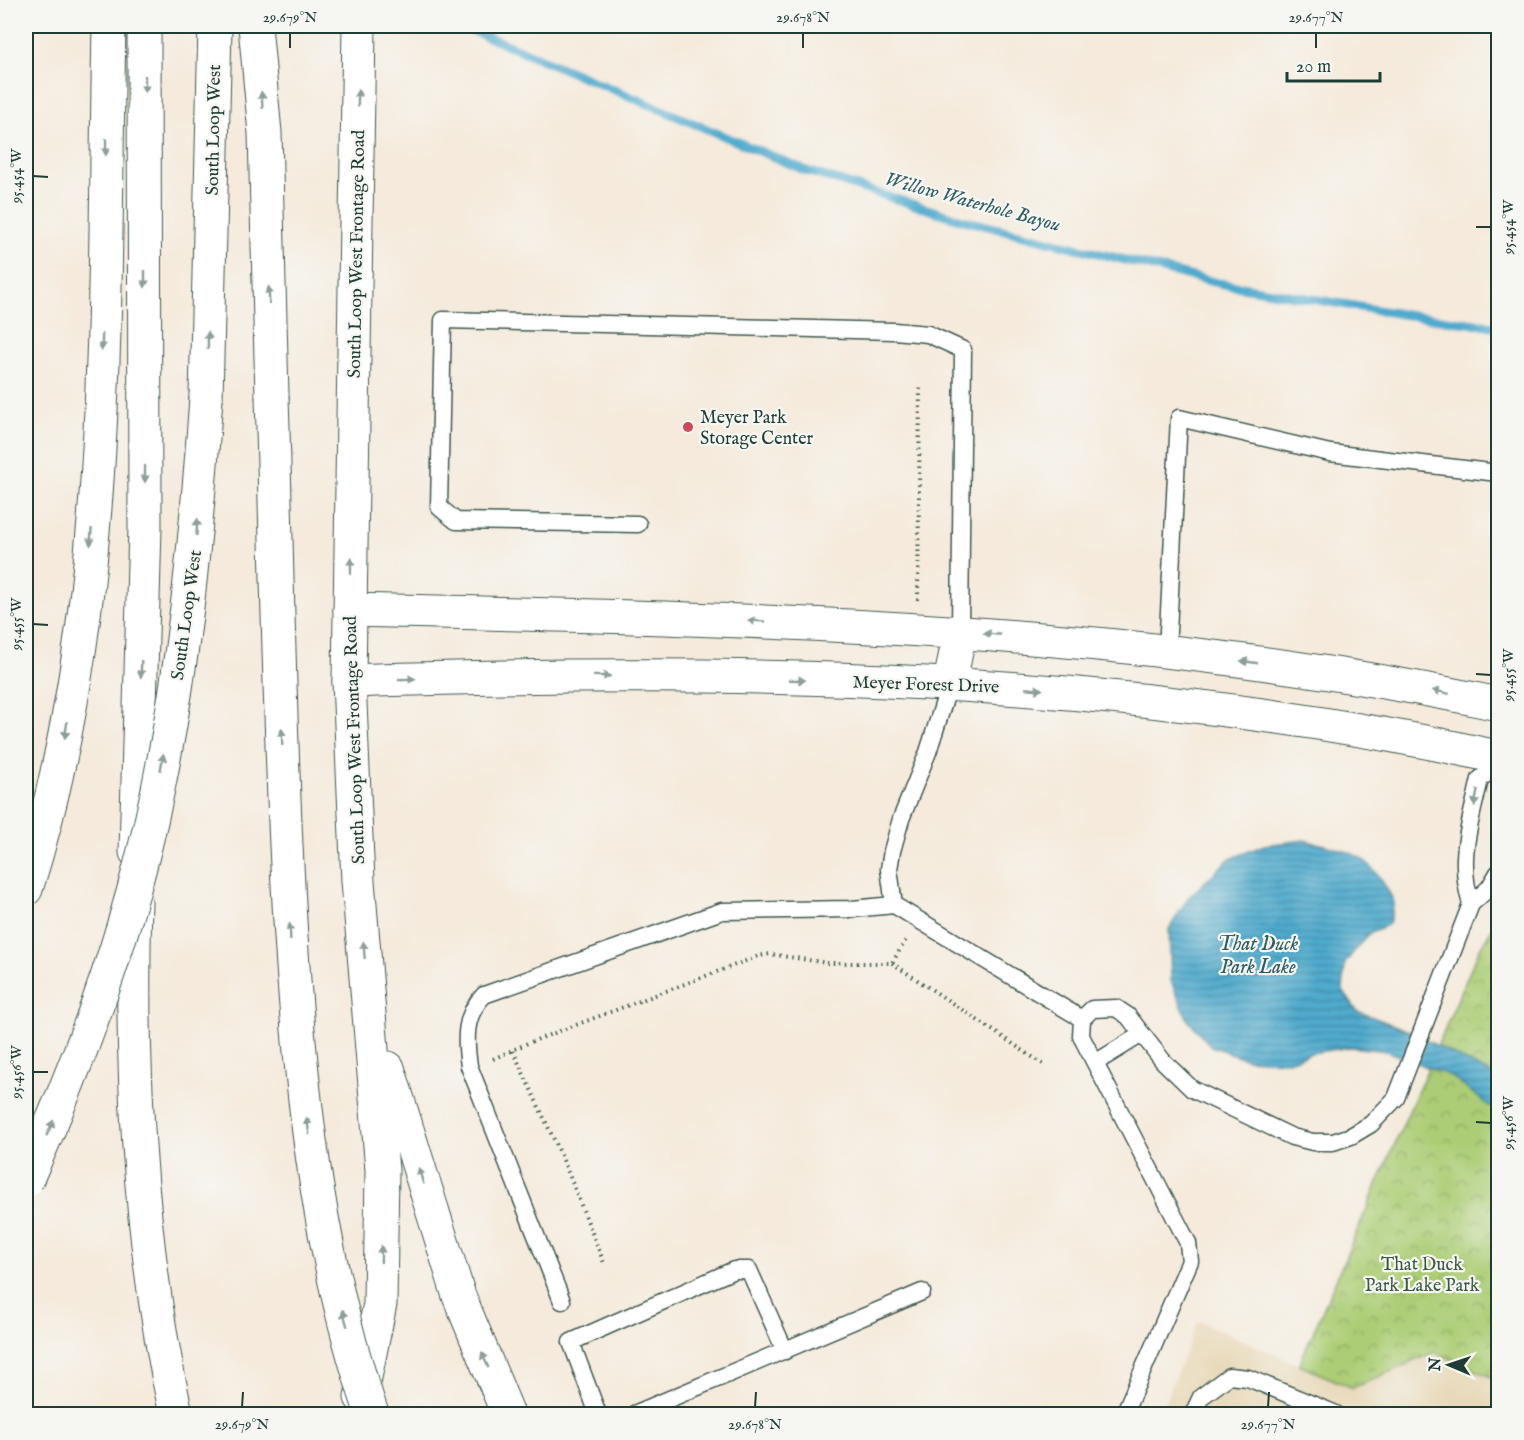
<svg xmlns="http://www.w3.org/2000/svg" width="1524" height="1440" viewBox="0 0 1524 1440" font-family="'IM FELL English',serif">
  <defs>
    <pattern id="park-crowns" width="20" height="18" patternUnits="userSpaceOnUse" patternTransform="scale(1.5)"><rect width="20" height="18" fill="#accd75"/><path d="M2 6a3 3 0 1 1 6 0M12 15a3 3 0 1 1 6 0" fill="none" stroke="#8ba861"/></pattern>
    <pattern id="water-rules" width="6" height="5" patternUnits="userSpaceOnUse" patternTransform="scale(1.5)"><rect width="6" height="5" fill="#50aacd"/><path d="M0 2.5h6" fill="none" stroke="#428ca7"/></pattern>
  </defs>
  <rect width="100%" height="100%" fill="#f6f6f2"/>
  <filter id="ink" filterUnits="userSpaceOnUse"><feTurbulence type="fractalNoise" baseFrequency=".0167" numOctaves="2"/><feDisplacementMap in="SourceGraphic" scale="12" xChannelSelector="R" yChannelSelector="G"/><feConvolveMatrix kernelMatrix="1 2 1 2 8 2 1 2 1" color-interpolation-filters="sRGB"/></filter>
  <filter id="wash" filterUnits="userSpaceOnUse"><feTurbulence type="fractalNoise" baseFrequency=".008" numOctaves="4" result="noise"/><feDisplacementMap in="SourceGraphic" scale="24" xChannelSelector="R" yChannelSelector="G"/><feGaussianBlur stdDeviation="1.35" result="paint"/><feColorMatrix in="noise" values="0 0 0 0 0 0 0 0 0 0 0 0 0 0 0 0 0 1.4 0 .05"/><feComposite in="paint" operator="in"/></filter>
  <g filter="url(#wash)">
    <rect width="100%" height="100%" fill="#f5eadb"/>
    <path fill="#e8d9ba" d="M1198,1321L1353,1388L1435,1352L1498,1380V1414H1160Z"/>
    <path fill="url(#park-crowns)" stroke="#668554" stroke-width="1.5" d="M1498,918V1380L1435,1352L1353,1388L1299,1365L1479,950Z"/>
    <path fill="url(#water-rules)" stroke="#387480" stroke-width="1.5" d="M1304,840C1356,853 1369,852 1394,902L1389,924L1367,935L1345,963L1343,991L1357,1011L1409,1031L1498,1078V1113L1451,1076L1386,1051L1350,1047L1311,1053L1288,1061L1247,1059L1211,1046L1188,1020L1171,981L1169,929L1188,898L1228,860L1264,845Z"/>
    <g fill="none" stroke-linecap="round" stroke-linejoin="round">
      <path stroke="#50aacd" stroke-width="9" d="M462,26L807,171L959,219L1218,283L1401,314L1498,327"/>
    </g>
  </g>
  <g filter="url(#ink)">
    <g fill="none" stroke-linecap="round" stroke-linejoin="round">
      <defs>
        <path id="lane" d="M638,524L456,521L439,507L443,320L894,331L928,334L963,350L960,631
          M1167,651L1179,418L1330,453L1498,473
          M1498,765L1480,779C1470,824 1457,859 1471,904L1489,888L1498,873
          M894,905L889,869L892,851L901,819L928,752L950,683
          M1095,1063L1142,1034
          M562,1301L469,1066C465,1039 464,1015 484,995L722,911L852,909L894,905L1082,1019
          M598,1414L571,1342L734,1270H749L785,1351
          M634,1414L922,1292
          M1124,1414L1190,1261L1188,1243L1081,1036L1082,1019L1092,1009L1116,1008L1128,1016L1163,1061L1192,1089L1292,1137L1313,1142H1333L1351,1136L1371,1124L1396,1098L1471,904
          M1193,1414L1201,1397L1229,1376L1248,1378L1336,1414"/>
        <path id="street" d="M350,610C734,619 1121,624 1498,704
          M349,681C733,668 1122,674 1498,757
          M950,683L960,631"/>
        <path id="secondary" d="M359,26L349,681L358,881L382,1170L380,1304L361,1397
          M388,1068L459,1296L508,1414"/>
        <path id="highway" d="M255,26L265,133L272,396
          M206,398L215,26
          M136,852L145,527L144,26
          M26,889C114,612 103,313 109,26
          M135,900C130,1069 140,1250 176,1414"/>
      </defs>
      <use href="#lane" stroke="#3f574d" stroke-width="19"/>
      <use href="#street" stroke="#3f574d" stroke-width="35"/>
      <use href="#secondary" stroke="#3f574d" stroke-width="35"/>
      <use href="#highway" stroke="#3f574d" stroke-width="35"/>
      <path stroke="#3f574d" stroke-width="4" stroke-dasharray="1.5 4.5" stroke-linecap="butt" d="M918,600L920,385
        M892,963L1043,1064
        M513,1051L562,1157L604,1263
        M493,1059L528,1043L759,956L770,954L827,963H892L907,938"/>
      <use href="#lane" stroke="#fff" stroke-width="16"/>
      <use href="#street" stroke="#fff" stroke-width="33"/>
      <use href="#secondary" stroke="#fff" stroke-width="33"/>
      <use href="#highway" stroke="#fff" stroke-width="33"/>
      <defs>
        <path id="highway-bridge" d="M272,396C277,552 279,709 287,865C296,1047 312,1241 372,1414
          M26,1181C79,1064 124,943 152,817C183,679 196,539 206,398"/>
      </defs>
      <use href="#highway-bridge" stroke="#3f574d" stroke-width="35" stroke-linecap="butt"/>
      <use href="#highway-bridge" stroke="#fff" stroke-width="33"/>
    </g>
    <defs><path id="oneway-solid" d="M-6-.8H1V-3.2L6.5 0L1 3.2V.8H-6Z" transform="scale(1.5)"/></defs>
    <g fill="#8f9e9a">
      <use href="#oneway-solid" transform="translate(145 84) rotate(90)"/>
      <use href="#oneway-solid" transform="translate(358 98) rotate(-89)"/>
      <use href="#oneway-solid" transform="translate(262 100) rotate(-95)"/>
      <use href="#oneway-solid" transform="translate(106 147) rotate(91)"/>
      <use href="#oneway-solid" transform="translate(145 279) rotate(90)"/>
      <use href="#oneway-solid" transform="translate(269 295) rotate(-92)"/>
      <use href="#oneway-solid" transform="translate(208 340) rotate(-89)"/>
      <use href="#oneway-solid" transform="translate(102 342) rotate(91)"/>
      <use href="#oneway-solid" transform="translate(145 474) rotate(90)"/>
      <use href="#oneway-solid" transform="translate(197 527) rotate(-86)"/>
      <use href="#oneway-solid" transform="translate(91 537) rotate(94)"/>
      <use href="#oneway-solid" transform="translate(351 566) rotate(-89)"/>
      <use href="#oneway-solid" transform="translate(756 621) rotate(-177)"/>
      <use href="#oneway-solid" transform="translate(992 634) rotate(-175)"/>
      <use href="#oneway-solid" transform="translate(1249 662) rotate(-172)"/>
      <use href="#oneway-solid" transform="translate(141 669) rotate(92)"/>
      <use href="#oneway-solid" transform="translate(602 676) rotate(1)"/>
      <use href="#oneway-solid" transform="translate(407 679) rotate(-2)"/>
      <use href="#oneway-solid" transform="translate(797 680) rotate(1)"/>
      <use href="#oneway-solid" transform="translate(1034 689) rotate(5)"/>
      <use href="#oneway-solid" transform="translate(1441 692) rotate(-168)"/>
      <use href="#oneway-solid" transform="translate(66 730) rotate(99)"/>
      <use href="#oneway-solid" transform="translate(282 737) rotate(-92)"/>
      <use href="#oneway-solid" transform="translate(162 762) rotate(-80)"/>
      <use href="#oneway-solid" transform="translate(1476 798) rotate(102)"/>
      <use href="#oneway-solid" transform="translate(290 932) rotate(-93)"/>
      <use href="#oneway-solid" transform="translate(364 950) rotate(-95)"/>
      <use href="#oneway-solid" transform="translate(308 1126) rotate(-99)"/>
      <use href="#oneway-solid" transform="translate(50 1128) rotate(-65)"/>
      <use href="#oneway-solid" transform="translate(421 1176) rotate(-107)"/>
      <use href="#oneway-solid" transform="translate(381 1254) rotate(-89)"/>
      <use href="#oneway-solid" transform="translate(345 1318) rotate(-105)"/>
      <use href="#oneway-solid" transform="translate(485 1360) rotate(-113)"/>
    </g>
  </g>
  <path fill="none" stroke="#1f3d34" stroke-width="2" d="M290,48V33M803,48V33M1316,48V33M33,176L48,177M1476,227H1491M33,624L48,625M1476,674L1491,675M33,1072H48M1476,1122L1491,1123M242,1407L243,1392M755,1407L756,1392M1268,1407L1269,1392"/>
  <circle fill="#d1495b" stroke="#f6f6f2" stroke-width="2" cx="688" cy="427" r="6"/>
  <g text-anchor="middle" stroke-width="4.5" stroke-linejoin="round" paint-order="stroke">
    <g font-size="18" fill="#1f3d34" stroke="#f6f6f2">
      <text transform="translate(213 130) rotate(-89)" y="6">South Loop West</text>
      <text transform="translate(356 254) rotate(-89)" y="6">South Loop West Frontage Road</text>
      <text transform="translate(186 615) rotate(-82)" y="6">South Loop West</text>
      <text transform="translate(926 684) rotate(2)" y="6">Meyer Forest Drive</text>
      <text transform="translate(354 740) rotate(-92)" y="6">South Loop West Frontage Road</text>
    </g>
    <g font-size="18" fill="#1f3d34" stroke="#f6f6f2" text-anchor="start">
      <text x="700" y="423">Meyer Park<tspan x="700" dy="21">Storage Center</tspan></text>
    </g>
    <g font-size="18" fill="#3b5a41" stroke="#f6f6f2">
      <text x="1422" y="1270">That Duck<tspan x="1422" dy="21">Park Lake Park</tspan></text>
    </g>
    <g font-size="20" font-style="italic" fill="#2e5e62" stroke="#f6f6f2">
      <text transform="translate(973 201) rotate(15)" y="7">Willow Waterhole Bayou</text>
      <text x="1258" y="950">That Duck<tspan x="1258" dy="23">Park Lake</tspan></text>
    </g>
  </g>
  <rect width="1524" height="1440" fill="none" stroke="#f6f6f2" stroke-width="66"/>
  <g transform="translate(1449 1365) rotate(272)" stroke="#f6f6f2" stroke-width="4.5" paint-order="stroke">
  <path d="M0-4.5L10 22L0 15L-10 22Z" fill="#1f3d34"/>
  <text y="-9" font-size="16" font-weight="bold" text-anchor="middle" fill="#1f3d34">N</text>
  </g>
  <path d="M1287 72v9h93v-9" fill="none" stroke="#1f3d34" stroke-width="3"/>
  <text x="1296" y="72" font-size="18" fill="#1f3d34" stroke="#f6f6f2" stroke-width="4.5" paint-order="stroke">20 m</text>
  <rect x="33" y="33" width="1458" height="1374" fill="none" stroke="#1f3d34" stroke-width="2"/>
  <g font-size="15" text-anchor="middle" fill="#1f3d34">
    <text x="290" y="22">29.679°N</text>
    <text x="803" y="22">29.678°N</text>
    <text x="1316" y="22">29.677°N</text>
    <text transform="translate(16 176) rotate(-90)" y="5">95.454°W</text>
    <text transform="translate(1508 227) rotate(-90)" y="5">95.454°W</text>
    <text transform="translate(16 624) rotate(-90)" y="5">95.455°W</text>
    <text transform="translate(1508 675) rotate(-90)" y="5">95.455°W</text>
    <text transform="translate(16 1072) rotate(-90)" y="5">95.456°W</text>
    <text transform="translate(1508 1123) rotate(-90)" y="5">95.456°W</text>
    <text x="242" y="1429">29.679°N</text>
    <text x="755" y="1429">29.678°N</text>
    <text x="1268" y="1429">29.677°N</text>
  </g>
</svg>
